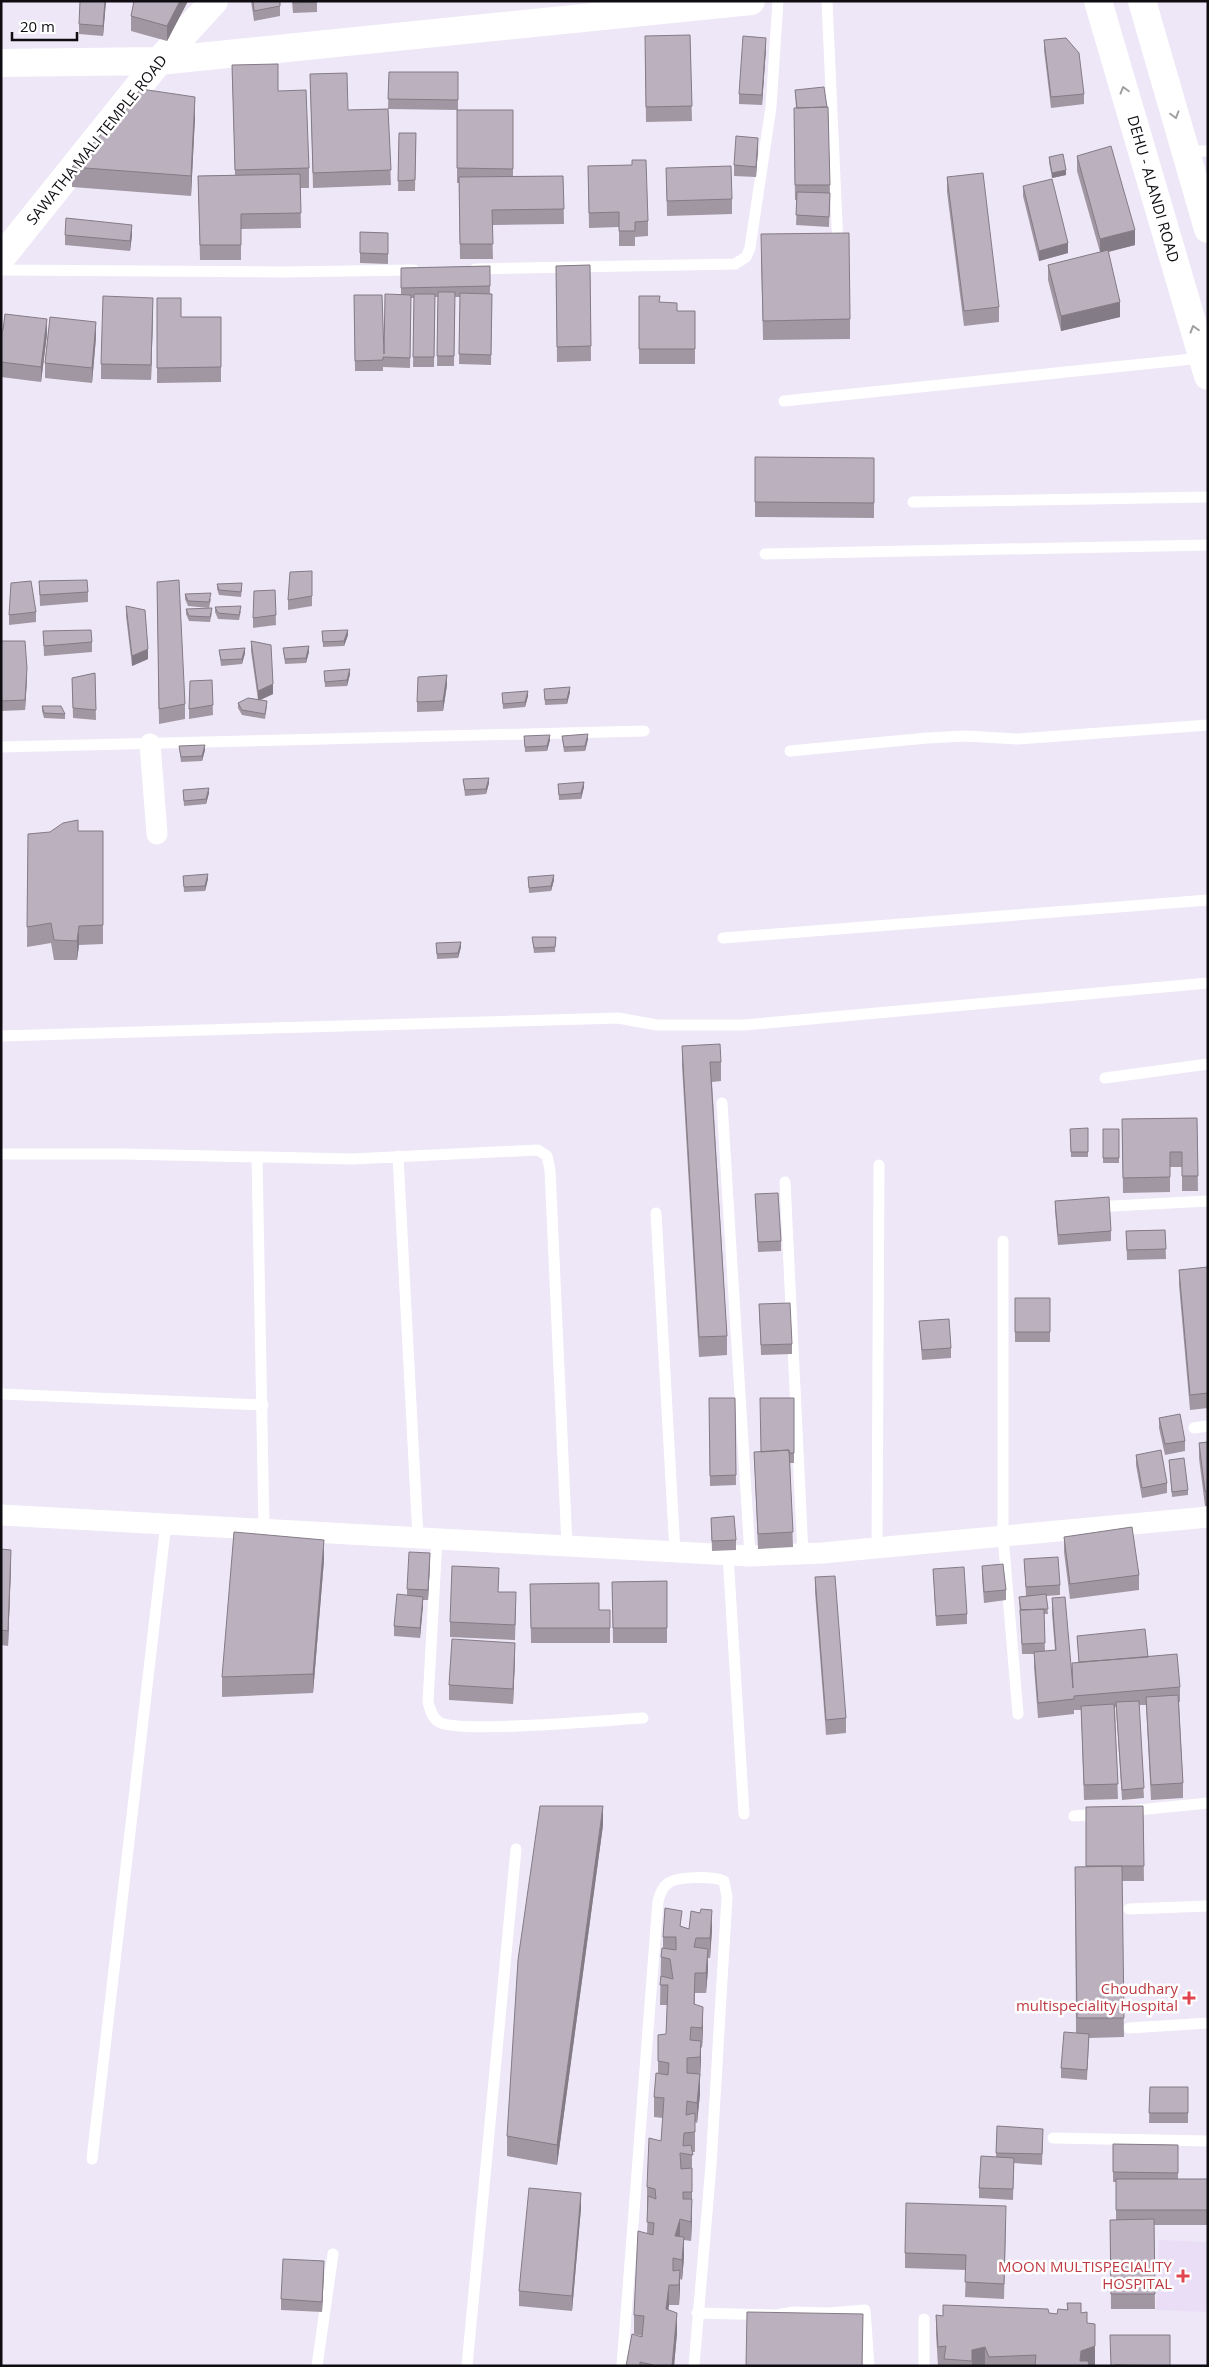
<svg xmlns="http://www.w3.org/2000/svg" width="1209" height="2367" viewBox="0 0 1209 2367" font-family="'Open Sans',sans-serif">
  <rect width="100%" height="100%" fill="#eee7f7"/>
  <path fill="#e9def6" d="M1159,2240L1208,2242V2312L1156,2310Z"/>
  <g fill="none" stroke-linecap="round" stroke-linejoin="round">
    <path stroke="#fff" stroke-width="11" d="M827,1L838,246
      M1185,151H1208
      M475,269L735,264L746,257L750,248L771,107L778,1
      M1,270L283,272L414,270
      M784,401L1202,358
      M913,502L1208,497
      M765,554L1208,545
      M1,747L644,731
      M790,751L927,738L965,736L1018,739L1208,725
      M723,938L1208,900
      M1,1036L618,1018L657,1025H744L1208,983
      M1105,1078L1208,1064
      M722,1103L750,1556
      M1,1154H123L352,1159L538,1150L547,1156L550,1170L567,1546
      M398,1156L418,1538
      M257,1157L264,1529
      M785,1182L803,1554
      M1094,1207L1208,1201
      M656,1213L675,1552
      M1003,1241V1536L1018,1714
      M1,1394L263,1405
      M1194,1428L1208,1426
      M437,1539L428,1702C430,1709 432,1718 439,1722C459,1734 610,1720 643,1718
      M877,1548L879,1165
      M728,1555L744,1814
      M1128,1811L1208,1803
      M1074,1816L1099,1814
      M1129,1909L1208,1906
      M1129,2028L1208,2023
      M1053,2138L1208,2141
      M92,2159L166,1523
      M697,2313L776,2315L794,2312L829,2313L865,2310L869,2366
      M317,2366L333,2254
      M467,2366L516,1849
      M622,2366L658,1901C660,1895 661,1889 667,1884C676,1876 713,1876 724,1881L727,1897L711,2165L694,2366
      M924,2366V2319"/>
    <path stroke="#fff" stroke-width="21" d="M150,744L157,834
      M1,1515L750,1556L822,1553L1208,1517"/>
    <path stroke="#fff" stroke-width="28" d="M1,63L159,61L751,1
      M1,258L159,61L214,1"/>
    <path stroke="#fff" stroke-width="28" d="M1098,1L1208,376
      M1142,1L1208,229"/>
  </g>
  <path fill="#a197a3" d="M106,1L103,36L79,34V24Z
    M188,1L167,41L131,31V16Z
    M251,1H280V16L254,21Z
    M292,1H317V12L293,13Z
    M690,35L692,121L646,122L645,51Z
    M1044,40L1084,94V104L1051,108L1044,50Z
    M766,48L762,105L739,104V94Z
    M232,65L278,91L309,168V188H300L301,228L241,229V260H200L198,176L235,175Z
    M389,72H458V110L388,109L391,185L313,188L310,74L348,110L388,109Z
    M795,90L827,107H828L830,193L829,227L796,225L797,200H795L794,123L796,108Z
    M457,110H513V176H563L564,224L492,225L493,259H460L459,183H457Z
    M195,117L191,196L72,187V167Z
    M399,133H416L415,191H398Z
    M758,148L756,177L734,176V165Z
    M1077,156L1135,245L1108,252L1120,317L1061,331L1048,280V265L1100,252L1077,171Z
    M1049,157L1066,175L1052,178L1049,162Z
    M588,166L648,221V236L635,237V246H619V227L589,228Z
    M666,168L732,199V214L667,216Z
    M947,177L999,307V322L964,326L947,192Z
    M1023,186L1068,253L1039,261L1023,196Z
    M360,232L388,233V264L360,263Z
    M65,235H132L130,251L65,245Z
    M761,254L850,319V339L763,340Z
    M590,265L591,361L557,362L556,266Z
    M490,266V294H492L491,365L459,364L460,297H455L454,366H437L438,297H435L434,367H413L414,298H411L410,368L383,367V371H355L354,295L384,354L401,294V268Z
    M639,296L660,302L677,311H695V364H639Z
    M157,298L181,317H221V382L157,383Z
    M153,313L151,380L101,379V364Z
    M1,330L47,334L41,382L1,377Z
    M96,337L92,383L45,378V363Z
    M755,457L874,458V518L755,517Z
    M312,571V606L288,610V600Z
    M39,581L88,592V602L40,606Z
    M157,582L185,704V719L159,724Z
    M217,584L242,588L241,597L219,595L217,589Z
    M275,590L276,625L253,628V618Z
    M185,594L211,599L209,608L188,606L185,599Z
    M126,606L148,659L132,666L126,616Z
    M215,607L241,611L239,620L218,619L215,612Z
    M186,609L212,613L210,622L189,621L186,614Z
    M36,612V622L9,625V615Z
    M43,631L92,642V652L44,656Z
    M322,631L348,635L344,646L323,647Z
    M1,641L27,678L25,710L1,711Z
    M251,641L273,694L260,700L267,706L265,719L242,715L238,708V703L258,700L251,651Z
    M283,648L309,652L306,663L285,664Z
    M219,650L245,653L242,664L221,666Z
    M324,671L350,674L347,686L325,687Z
    M95,673L96,720L73,718L72,678Z
    M212,680L213,715L189,719V709Z
    M447,685L443,711L417,712V702Z
    M544,689L570,692L567,704L545,705Z
    M502,693L528,696L525,707L503,709Z
    M42,706L65,714V719L44,718L42,711Z
    M524,736L550,740L547,751L525,752Z
    M562,736L588,739L585,751L564,752Z
    M179,746L205,750L202,761L181,762Z
    M463,779L489,783L486,794L465,796Z
    M558,784L584,787L581,799L559,800Z
    M183,790L209,793L206,804L184,806Z
    M78,831H103V944L79,945L77,960H54L51,943L27,947L28,834Z
    M183,876L208,879L205,891L184,892Z
    M528,877L554,880L551,891L529,893Z
    M532,937H556L555,952L534,953Z
    M436,943L461,947L458,958L437,959Z
    M682,1046L721,1062V1081L712,1082L727,1336V1355L699,1357L682,1066Z
    M1197,1118L1198,1191H1182V1167H1170V1192L1123,1193L1122,1119Z
    M1070,1129L1088,1152V1157H1071Z
    M1103,1129H1119V1163H1103Z
    M755,1194L781,1241V1251L758,1252Z
    M1055,1201L1111,1231V1241L1058,1245L1055,1211Z
    M1165,1230L1166,1259L1127,1260L1126,1231Z
    M1208,1267V1408L1190,1410L1179,1285V1270Z
    M1015,1298H1050V1342H1015Z
    M759,1304L792,1344V1354L761,1355Z
    M919,1321L951,1348V1358L922,1360Z
    M709,1398H735L736,1485L710,1486Z
    M794,1398V1463H790L793,1547L758,1549L754,1452H760Z
    M1159,1418L1185,1441V1451L1165,1455L1159,1428Z
    M1208,1442V1506H1205L1199,1458V1443Z
    M1136,1455L1167,1483V1493L1142,1498L1136,1465Z
    M1169,1460L1188,1490V1495L1172,1497Z
    M711,1518L736,1540V1550L712,1551Z
    M1064,1537L1139,1575V1590L1070,1599L1064,1552Z
    M1,1549L11,1565L8,1646L1,1645Z
    M1024,1559L1060,1585V1595L1046,1596L1048,1614H1044L1045,1651L1055,1650L1052,1613V1598L1072,1676L1079,1662L1077,1636L1148,1657L1180,1687V1702H1179L1183,1783V1798L1151,1800L1146,1705H1139L1144,1798L1122,1800L1116,1707H1115L1118,1799L1084,1800L1081,1710H1074V1714L1038,1718L1034,1667V1654H1022L1019,1597L1026,1596Z
    M324,1560L313,1693L222,1697V1677Z
    M430,1563L428,1600H423L420,1638L394,1636V1626L407,1596V1589Z
    M982,1566L1006,1590V1600L984,1603L982,1576Z
    M933,1569L967,1614V1624L936,1626Z
    M815,1577L846,1718V1733L826,1735L815,1592Z
    M667,1581V1643H613L612,1582Z
    M530,1584L599,1610H610V1643H531Z
    M516,1607L515,1640L450,1637V1622Z
    M515,1658L513,1704L449,1700V1685Z
    M1143,1806L1144,1881H1122L1124,2037L1089,2038L1087,2080L1061,2078V2068L1076,2033L1075,1867H1086Z
    M603,1825L557,2165L507,2156V2136Z
    M682,1927L689,1929L712,1930L710,1958H708V1969L706,1993H695L694,2004L703,2027L702,2048L701,2047V2060L700,2077V2094L697,2123L695,2122V2152H692V2219L691,2241L684,2240V2257L682,2280L680,2279L679,2305H669L668,2310L677,2333L674,2366H626L642,2337V2336L634,2334V2315L647,2233L648,2207H647V2187L661,2141L663,2118L654,2117V2097L658,2073V2035L666,2034L667,2005H660L661,1957L663,1948V1937Z
    M1150,2087H1188V2123H1149Z
    M997,2126L1043,2139L1042,2165L1014,2163L1013,2200L979,2198V2188L996,2157Z
    M1113,2144L1178,2145V2179H1208V2225H1154L1155,2309H1111L1110,2220H1116V2182H1113Z
    M581,2208L572,2311L519,2306V2291Z
    M1006,2222L1004,2299L965,2297L966,2270L905,2268V2253Z
    M324,2271L322,2312L281,2310V2299Z
    M1067,2303L1081,2313L1087,2323L1095,2366H938L936,2334V2315L943,2316L1049,2313L1057,2314L1067,2310Z"/>
  <path fill="#837b85" d="M105,1H106L103,36V26Z
    M180,1H188L167,41V26Z
    M766,38V48L762,105V95Z
    M195,97V117L191,196V176Z
    M758,138V148L756,177V167Z
    M1066,170V175L1052,178V173Z
    M132,225V235L130,251V241Z
    M1135,230V245L1100,254V239Z
    M1068,243V253L1039,261V251Z
    M153,298V313L151,380V365Z
    M1120,302V317L1061,331V316Z
    M47,319V334L41,382V367Z
    M96,322V337L92,383V368Z
    M348,630V635L344,646V641Z
    M309,646V652L306,663V658Z
    M245,648V653L242,664V659Z
    M148,649V659L132,666V656Z
    M27,668V678L25,710V700Z
    M350,669V674L347,686V680Z
    M447,675V685L443,711V701Z
    M273,684V694L258,701V691Z
    M570,687V692L567,704V699Z
    M528,691V696L525,707V702Z
    M588,734V739L585,751V746Z
    M550,735V740L547,751V746Z
    M205,745V750L202,761V756Z
    M489,778V783L486,794V789Z
    M584,782V787L581,799V793Z
    M209,788V793L206,804V799Z
    M208,874V879L205,891V886Z
    M554,875V880L551,891V886Z
    M79,926V945L77,960V941Z
    M461,942V947L458,958V953Z
    M324,1540V1560L313,1693V1674Z
    M11,1550V1565L8,1646V1631Z
    M430,1553V1563L428,1600V1590Z
    M423,1597V1607L420,1638V1628Z
    M515,1643V1658L513,1704V1689Z
    M603,1806V1825L557,2165V2145Z
    M712,1910V1930L710,1958V1938Z
    M708,1949V1969L706,1993V1973Z
    M695,1973V1993L694,2024V2004Z
    M703,2007V2027L702,2048V2028Z
    M701,2041V2060L700,2077V2057Z
    M700,2074V2094L697,2123V2103Z
    M692,2168V2219L691,2241V2222Z
    M581,2193V2208L572,2311V2296Z
    M680,2219V2239L675,2236Z
    M684,2237V2257L682,2280V2260Z
    M324,2261V2271L322,2312V2302Z
    M680,2270V2289L679,2305V2285Z
    M669,2285V2305L666,2329V2309Z
    M677,2313V2333L674,2366H672Z
    M1095,2346V2366H1080L1081,2351Z
    M985,2347V2366H972V2350Z"/>
  <path fill="#bbb0be" stroke="#837b85" d="M80,1H105L103,26L79,24Z
    M134,1H180L167,26L131,16Z
    M253,1H280V6L254,11Z
    M293,1H317V2L293,3Z
    M690,35L692,106L646,107L645,36Z
    M743,36L766,38L762,95L739,94Z
    M1066,38L1079,53L1084,94L1051,97L1044,40Z
    M278,64V91L306,90L309,168L235,170L232,65Z
    M389,72H458V100L388,99Z
    M347,73L348,110L388,109L391,170L313,173L310,74Z
    M824,87L827,107L797,108L795,90Z
    M141,89L195,97L191,176L72,167Z
    M828,107L830,185H795L794,108Z
    M457,110H513V169L457,168Z
    M399,133H416L415,180L398,181Z
    M736,136L758,138L756,167L734,165Z
    M1111,146L1135,230L1100,239L1077,156Z
    M1063,154L1066,170L1052,173L1049,157Z
    M632,160H646L648,221L635,222V231H619V212L589,213L588,166L632,165Z
    M731,166L732,199L667,201L666,168Z
    M983,173L999,307L964,311L947,177Z
    M300,174L301,213L241,214V245H200L198,176Z
    M563,176L564,209L492,210L493,244H460L459,177Z
    M1052,179L1068,243L1039,251L1023,186Z
    M797,192L830,193L829,217L796,215Z
    M66,218L132,225L130,241L65,235Z
    M360,232L388,233V254L360,253Z
    M849,233L850,319L763,321L761,234Z
    M1108,250L1120,302L1061,316L1048,265Z
    M590,265L591,346L557,347L556,266Z
    M490,266V286L401,288V268Z
    M438,292H455L454,356H437Z
    M460,293L492,294L491,355L459,354Z
    M385,294L411,295L410,358L383,357V360L355,361L354,295H382L384,354Z
    M414,294H435L434,357H413Z
    M103,296L153,298L151,365L101,364Z
    M639,296H660L659,302L677,303V311H695V349H639Z
    M157,298H181V317H221V367L157,368Z
    M5,314L47,319L41,367L1,362V330H3Z
    M50,317L96,322L92,368L45,363Z
    M755,457L874,458V503L755,502Z
    M312,571V596L288,600L290,572Z
    M87,580L88,592L40,595L39,581Z
    M179,580L185,704L159,709L157,582Z
    M31,581L36,612L9,615L11,583Z
    M242,583L241,592L219,590L217,584Z
    M275,590L276,615L253,618L254,591Z
    M211,593L209,602L188,601L185,594Z
    M126,606L145,610L148,649L132,656Z
    M241,606L239,615L218,613L215,607Z
    M212,608L210,617L189,616L186,609Z
    M91,630L92,642L44,646L43,631Z
    M348,630L344,641L323,642L322,631Z
    M1,641H25L27,668L25,700L1,701Z
    M251,641L271,645L273,684L258,691Z
    M309,646L306,658L285,659L283,648Z
    M245,648L242,659L221,660L219,650Z
    M350,669L347,680L325,682L324,671Z
    M95,673L96,710L73,708L72,678Z
    M447,675L443,701L417,702L418,677Z
    M212,680L213,705L189,709L190,681Z
    M570,687L567,699L545,700L544,689Z
    M528,691L525,702L503,704L502,693Z
    M248,698L267,701L265,714L242,710L238,703Z
    M42,706H61L65,714L44,713Z
    M588,734L585,746L564,747L562,736Z
    M550,735L547,746L525,747L524,736Z
    M205,745L202,756L181,757L179,746Z
    M489,778L486,789L465,790L463,779Z
    M584,782L581,793L559,795L558,784Z
    M209,788L206,799L184,801L183,790Z
    M78,820V831H103V925L79,926L77,941L54,940L51,923L27,927L28,834L50,832L63,823Z
    M208,874L205,886L184,887L183,876Z
    M554,875L551,886L529,888L528,877Z
    M532,937H556L555,947L534,948Z
    M461,942L458,953L437,954L436,943Z
    M720,1044L721,1062H710L727,1336L699,1337L682,1046Z
    M1197,1118L1198,1176H1182V1152H1170V1177L1123,1178L1122,1119Z
    M1088,1128V1152H1071L1070,1129Z
    M1103,1129H1119V1158H1103Z
    M778,1193L781,1241L758,1242L755,1194Z
    M1109,1197L1111,1231L1058,1235L1055,1201Z
    M1165,1230L1166,1249L1127,1250L1126,1231Z
    M1208,1267V1393L1190,1395L1179,1270Z
    M1015,1298H1050V1332H1015Z
    M790,1303L792,1344L761,1345L759,1304Z
    M949,1319L951,1348L922,1350L919,1321Z
    M709,1398H735L736,1475L710,1476Z
    M760,1398H794V1453H789V1450L761,1452Z
    M1180,1414L1185,1441L1165,1444L1159,1418Z
    M1208,1442V1491H1205L1199,1443Z
    M789,1450L793,1532L758,1534L754,1452Z
    M1161,1450L1167,1483L1142,1488L1136,1455Z
    M1184,1458L1188,1490L1172,1492L1169,1460Z
    M734,1516L736,1540L712,1541L711,1518Z
    M1132,1527L1139,1575L1070,1584L1064,1537Z
    M234,1532L324,1540L313,1674L222,1677Z
    M1,1549L11,1550L8,1631L1,1630Z
    M409,1552L430,1553L428,1590L407,1589Z
    M1058,1557L1060,1585L1026,1587L1024,1559Z
    M1003,1564L1006,1590L984,1592L982,1566Z
    M452,1566L499,1568L498,1592H516L515,1625L450,1622Z
    M964,1567L967,1614L936,1616L933,1569Z
    M835,1576L846,1718L826,1720L815,1577Z
    M667,1581V1628H613L612,1582Z
    M599,1583V1610H610V1628H531L530,1584Z
    M397,1594L423,1597L420,1628L394,1626Z
    M1046,1594L1048,1609L1021,1610L1019,1597Z
    M1065,1597L1073,1688L1072,1663L1177,1654L1180,1687L1074,1696V1699L1038,1703L1034,1652L1056,1650L1052,1598Z
    M1044,1609L1045,1643L1022,1644L1020,1610Z
    M1145,1629L1148,1657L1079,1662L1077,1636Z
    M452,1639L515,1643L513,1689L449,1685Z
    M1178,1695L1183,1783L1151,1785L1146,1697Z
    M1139,1701L1144,1788L1122,1790L1116,1702Z
    M1114,1704L1118,1784L1084,1785L1081,1706Z
    M540,1806H603L557,2145L507,2136L518,1960Z
    M1143,1806L1144,1866H1086V1807Z
    M1122,1866L1124,2018H1077L1075,1867Z
    M665,1908L682,1911L680,1926L689,1929L691,1911L700,1913L701,1909L712,1910L710,1938H696L694,1947L708,1949L706,1973H695L694,2004L703,2007L702,2028L691,2027L690,2040L701,2041L700,2057L687,2058V2073L700,2074L697,2103L687,2101L686,2115L695,2113V2132L684,2133L683,2146L691,2145L693,2155L680,2153L681,2169L692,2168V2192H683V2199H692L691,2222L680,2219L675,2236L684,2237L682,2260L673,2258V2271L680,2270L679,2285H669L666,2309L677,2313L672,2366H653V2365L640,2362V2366H626L632,2334L642,2337L644,2316L634,2315L638,2231L653,2235L654,2223L647,2222L648,2196L656,2199L655,2189L647,2187L649,2138L661,2141L664,2098L654,2097L656,2073L668,2075L669,2063L658,2061V2035L666,2034L668,1985H660L661,1976L673,1979L670,1959L661,1957L662,1948L676,1950V1937H663Z
    M1064,2032L1089,2034L1087,2070L1061,2068Z
    M1150,2087H1188V2113H1149Z
    M997,2126L1043,2129L1042,2154L996,2153Z
    M1113,2144L1178,2145V2173L1113,2172Z
    M981,2156L1014,2158L1013,2189L979,2188Z
    M1116,2179H1208V2210H1116Z
    M529,2188L581,2193L572,2296L519,2291Z
    M906,2203L1006,2206L1004,2284L965,2282L966,2255L905,2253Z
    M1154,2219L1155,2294H1111L1110,2220Z
    M283,2259L324,2261L322,2302L281,2299Z
    M1067,2303H1081V2313L1087,2312V2323L1095,2324V2346L1081,2351L1080,2361H1088L1089,2366H1035L1036,2355L989,2357L985,2347L972,2350V2361L944,2359L946,2346L938,2347L936,2315L943,2316V2305L1048,2309L1049,2313L1057,2314L1058,2309L1068,2310Z
    M747,2312L863,2314L862,2366H746Z
    M1110,2335H1170V2366L1115,2365V2366H1111Z
    M1115,2365L1143,2366H1115Z"/>
  <defs><path id="oneway-chevron" d="M-2-3.5L2.5 0L-2 3.5" fill="none" stroke-width="1.6" stroke-linecap="round" stroke-linejoin="round" transform="scale(1.25)"/></defs>
  <g stroke="#9f9ea0">
    <use href="#oneway-chevron" transform="translate(1124 90) rotate(-106)"/>
    <use href="#oneway-chevron" transform="translate(1175 115) rotate(74)"/>
    <use href="#oneway-chevron" transform="translate(1194 329) rotate(-106)"/>
  </g>
  <g fill="#e0444e" stroke="#fff" stroke-width="2">
    <path d="M1186.5 1990.5h5v5h5v5h-5v5h-5v-5h-5v-5h5z"/>
    <path d="M1180.5 2268.5h5v5h5v5h-5v5h-5v-5h-5v-5h5z"/>
  </g>
  <g text-anchor="middle" stroke-width="5" stroke-linejoin="round" paint-order="stroke">
    <g font-size="15" fill="#0f0d12" stroke="#fff">
      <text transform="translate(97 140) rotate(-51)" y="5">SAWATHA MALI TEMPLE ROAD</text>
      <text transform="translate(1153 189) rotate(74)" y="5">DEHU - ALANDI ROAD</text>
    </g>
    <g font-size="15" fill="#be3a42" stroke="#fff" text-anchor="end">
      <text x="1178" y="1994">Choudhary<tspan x="1178" dy="17">multispeciality Hospital</tspan></text>
      <text x="1172" y="2272">MOON MULTISPECIALITY<tspan x="1172" dy="17">HOSPITAL</tspan></text>
    </g>
  </g>
  <rect width="1209" height="2367" fill="none" stroke="#0f0d12" stroke-width="5"/>
  <path d="M12 32v8h65v-8" fill="none" stroke="#0f0d12" stroke-width="2.5"/>
  <text x="20" y="32" font-size="15" fill="#0f0d12" stroke="#ffffff" stroke-width="4" paint-order="stroke">20 m</text>
</svg>
